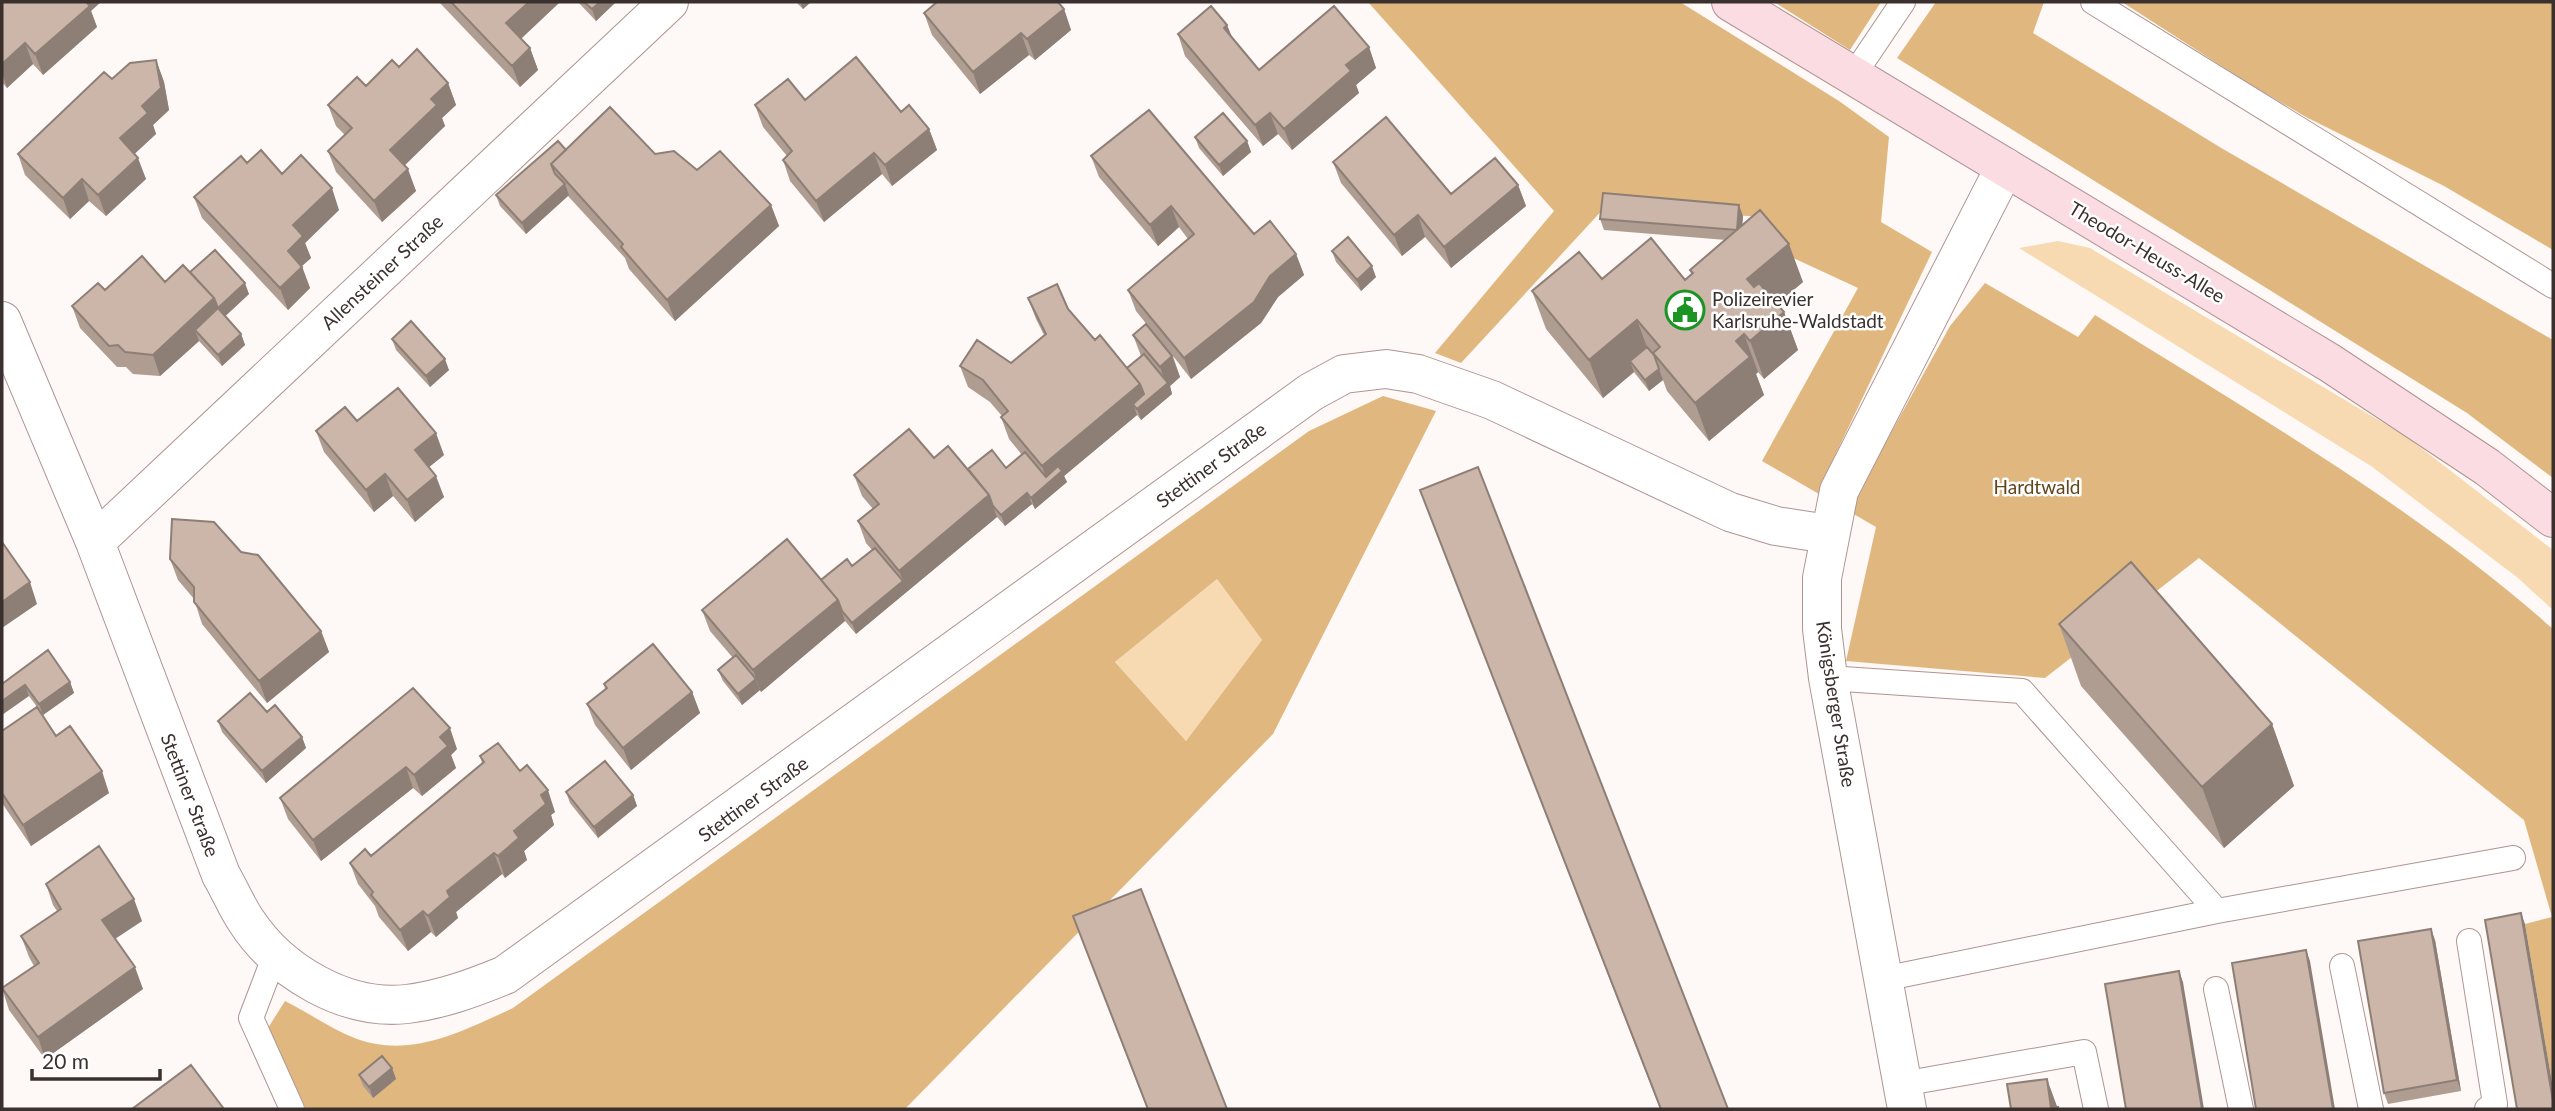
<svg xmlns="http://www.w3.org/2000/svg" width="2555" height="1111" viewBox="0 0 2555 1111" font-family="Lato,sans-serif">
  <rect width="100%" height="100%" fill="#fef8f7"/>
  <path fill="#f7dab2" d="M2058,241L2090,248L2407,437L2553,550V610L2518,578L2371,466L2019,248Z
    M1217,579L1262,640L1186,741L1115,662Z"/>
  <path fill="#e0b87f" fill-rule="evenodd" d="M1368,2H1680L1839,101L1889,137L1881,222L1932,252L1820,487L1851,505L1950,326L1985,283L2078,337L2095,315C2252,413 2414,506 2553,629V1088L2525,924L2552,917L2524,820L2199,558L2045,678L1846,661L1876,527L1762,461L1858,288L1774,249L1760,217L1607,205L1461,363L1435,353L1554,211Z
    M1774,2H1881L1850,50Z
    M1936,2H2044L2033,33L2223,149L2553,340V478L2467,413L1897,58Z
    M2122,2H2553V250L2444,186L2306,117L2251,85Z
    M1383,396L1436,411L1273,734L905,1109H306L268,1028L285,1001C309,1013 333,1030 357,1039C411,1059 465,1030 513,1008L1309,431ZM1217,579L1262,640L1186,741L1115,662Z"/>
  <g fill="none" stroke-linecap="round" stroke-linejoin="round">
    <defs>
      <path id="lane" d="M2093,2L2553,286
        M1853,76L1903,2
        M1828,678L2022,691L2217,911
        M2469,941L2495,1104L2487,1109
        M275,955L251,1018L292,1109
        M2342,966L2371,1109
        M1883,979L2217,911L2513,858
        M2216,989L2241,1109
        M1902,1084L2084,1052L2096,1109"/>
      <path id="street" d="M2,321L95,542L221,875C230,890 237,908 247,922C280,972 346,1011 407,1004C441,1000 473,988 505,975L1311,392L1344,374L1386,369L1418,374L1492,400L1730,512L1776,526L1828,534
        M95,542L669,2
        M1907,1109L1828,678L1822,629V578L1839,491L2005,167"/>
      <path id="secondary" d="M1731,2L2330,363L2487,467L2553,518"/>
    </defs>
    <use href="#lane" stroke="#ae9590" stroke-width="26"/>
    <use href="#street" stroke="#ae9590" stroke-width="40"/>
    <use href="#secondary" stroke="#ae9590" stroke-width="40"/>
    <use href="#lane" stroke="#fff" stroke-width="24"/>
    <use href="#street" stroke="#fff" stroke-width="38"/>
    <use href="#secondary" stroke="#fbdce2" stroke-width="38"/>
  </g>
  <path fill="#af9d91" d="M2,2L91,11L97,27L43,75L33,64L7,88L2,82Z
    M439,2H560L521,39L530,48L538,70L520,87Z
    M578,2H616L596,21Z
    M796,2H811L803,9Z
    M1064,9L1071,30L1035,60L1029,55L980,94L932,35L924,13Z
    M1227,25L1232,37L1259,70L1369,47L1376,68L1356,85L1359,93L1292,150L1278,134L1263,146L1185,56L1178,34Z
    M156,60L164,82L169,110L153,125L156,134L134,154L146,179L106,216L89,201L70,219L25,175L18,154L112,79Z
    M399,67L448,83L456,105L442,118L445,126L404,165L416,191L382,222L336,172L328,151L345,135L336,126L328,105L366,86Z
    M805,100L901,112L929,129L937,150L892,186L882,174L824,222L790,181L783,160L787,156L763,127L755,105Z
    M1195,137L1247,141L1251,152L1223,176L1199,148Z
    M566,150L655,154L697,170L771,205L779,226L675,321L629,269L625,258L568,196L526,234L500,206L496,195Z
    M1091,156L1296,254L1304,275L1278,297L1261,323L1191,379L1173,356L1180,377L1170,386L1172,394L1141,420L1137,415L1064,476L1067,482L1035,509L1032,504L1005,526L997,517L856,634L845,621L761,692L760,690L742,705L723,681L718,670L733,658L710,631L702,610L821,580L852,566L872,550L866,543L858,521L873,509L862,496L854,475L934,458L968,469L1006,468L1022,455L1009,439L1001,417L1002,416L990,402L968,387L960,366L1011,363L1044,335L1036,319L1028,298L1068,309L1095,340L1127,368L1141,356L1133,335L1156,336L1136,311L1128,290L1188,239L1179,227L1158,246L1099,177Z
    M1333,162L1451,194L1518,185L1526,206L1451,268L1425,237L1402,256L1341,183Z
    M247,163L282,174L339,210L305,243L311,258L302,266L310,288L288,310L202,218L194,197Z
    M1743,216L1742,226L1803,282L1777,304L1784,312L1798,350L1764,379L1758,372L1756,374L1764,395L1709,441L1667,391L1663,380L1649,391L1634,372L1603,398L1546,329L1532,291L1602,279L1685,280L1691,274L1690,270L1726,240L1604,230L1600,219Z
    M1332,251L1376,277L1361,291L1336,262Z
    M190,272L249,294L225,316L241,334L245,345L222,366L199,341L160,376L133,374L126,367H117L80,328L72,306L105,290L165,282Z
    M392,339L449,370L430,387L396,350Z
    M357,421L444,455L429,467L444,497L415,522L393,496L374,512L324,452L316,431Z
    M1420,490L1728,1109H1660Z
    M241,552L321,631L329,652L267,703L202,624L194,599L178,580L170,559Z
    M2059,624L2272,724L2294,786L2224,848L2081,686Z
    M6,681L70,682L74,693L43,715L29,696Z
    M604,684L692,692L700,713L631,770L595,725L587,704L605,689Z
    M267,712L302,737L306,748L266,783L222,732L218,721Z
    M2,731L56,736L109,793L31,846L2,803Z
    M457,749L451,755L456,768L422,796L413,788L321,861L288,819L280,798Z
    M480,756L520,771L555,812L551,815L554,825L524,851L527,860L505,878L502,874L456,912L458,918L436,937L431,932L408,951L379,917L375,906L358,884L350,863L371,856L482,763Z
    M566,792L633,795L637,806L598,838L570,803Z
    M46,884L142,921L115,939L143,989L45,1059L9,1010L2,988L34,966L29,957L21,936L57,911L53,905Z
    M1073,916L1227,1109H1147Z
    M2435,940L2461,1091L2388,1104L2384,1093Z
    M392,1068L396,1079L373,1098L363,1086L359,1075Z"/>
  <path fill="#8e7f76" d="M81,2H101L91,11L97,27L43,75L35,54Z
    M529,2H560L514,45L506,23Z
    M600,2H616L596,21L592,9Z
    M800,2H811L803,9Z
    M1064,9L1071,30L1035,60L1027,39Z
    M1227,25L1235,46L1224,28Z
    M1021,33L1029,55L980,94L973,72Z
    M25,43L33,64L7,88L2,72V64Z
    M1369,47L1376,68L1356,85L1359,93L1292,150L1284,129L1346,65Z
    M530,48L538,70L520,87L512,66Z
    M156,60L164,82L169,110L153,125L156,134L128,160L120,138L142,106Z
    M448,83L456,105L442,118L445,126L398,172L390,150L431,99Z
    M1270,113L1278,134L1263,146L1255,125Z
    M929,129L937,150L892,186L885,165Z
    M1247,141L1251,152L1223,176L1219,165Z
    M874,153L882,174L824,222L816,201Z
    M138,158L146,179L106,216L98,195Z
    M408,169L416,191L382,222L374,201Z
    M82,179L89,201L70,219L63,198Z
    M565,184L569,195L526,234L522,223Z
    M1518,185L1526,206L1451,268L1444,247Z
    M332,188L339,210L305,243L311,258L295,272L288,251L293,225Z
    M771,205L779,226L675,321L667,300Z
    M1739,205L1743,216L1741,241L1737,230Z
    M1171,206L1179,227L1158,246L1150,225Z
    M1418,215L1425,237L1402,256L1394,235Z
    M1789,244L1803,282L1760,318L1747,279Z
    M1296,254L1304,275L1278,297L1261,323L1191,379L1184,358L1270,276Z
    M1372,266L1376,277L1361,291L1357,280Z
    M302,267L310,288L288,310L280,288Z
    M245,283L249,294L202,338L195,330L199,341L160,376L153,355L214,298Z
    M1784,312L1798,350L1764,379L1750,341Z
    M1637,320L1651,358L1630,361L1634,372L1603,398L1589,360Z
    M241,334L245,345L222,366L218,355Z
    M1744,334L1758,372L1756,374L1764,395L1709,441L1695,403L1736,341Z
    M1172,356L1180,377L1170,386L1172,394L1141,420L1137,409L1133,404L1137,415L1064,476L1067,482L1035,509L1031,498L1048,483L1042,466L1140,384L1166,385L1160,367Z
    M445,359L449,370L430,387L426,376Z
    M1659,369L1663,380L1649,391L1645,380Z
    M436,433L444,455L423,472L415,450Z
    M385,474L393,496L374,512L366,490Z
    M436,476L444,497L415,522L407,500Z
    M1027,493L1032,504L1005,526L1001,515Z
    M989,495L997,517L856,634L852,623L903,581L899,571Z
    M30,582L37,604L2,628V602Z
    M838,600L845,621L761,692L753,670Z
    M321,631L329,652L267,703L259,681Z
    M756,679L760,690L742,705L738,694Z
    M70,682L74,693L43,715L39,704Z
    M25,685L29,696L2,715V701Z
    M692,692L700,713L631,770L623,748Z
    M2272,724L2294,786L2224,848L2202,787Z
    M450,728L457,749L451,755L456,768L422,796L414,775L440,737Z
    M302,737L306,748L266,783L262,771Z
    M406,767L413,788L321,861L313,840Z
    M102,771L109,793L31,846L23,825Z
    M548,790L555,812L551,815L554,825L524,851L527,860L505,878L498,856L541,795Z
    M633,795L637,806L598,838L594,827Z
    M494,853L502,874L456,912L458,918L436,937L428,916L447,891Z
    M134,899L142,921L110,942L102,920Z
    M423,911L431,932L408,951L400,930Z
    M2521,913L2525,924L2553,1088V1101Z
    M2431,929L2435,940L2461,1091L2457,1080Z
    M2306,950L2310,961L2335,1109H2333Z
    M135,967L143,989L45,1059L38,1037Z
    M2179,971L2183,982L2204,1109H2202Z
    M392,1068L396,1079L373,1098L369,1087Z
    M2047,1079L2058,1109H2051Z"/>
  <path fill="#cbb6a9" stroke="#8e7f76" stroke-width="2" d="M2,2H86L90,6L35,54L25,43L2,64Z
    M451,2H529L506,23L530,48L512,66Z
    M584,2H600L592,9Z
    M937,2H1058L1064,9L1027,39L1021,33L973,72L924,13Z
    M1211,6L1227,25L1224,28L1259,70L1334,6L1369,47L1346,65L1351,71L1284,129L1270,113L1255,125L1178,34Z
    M417,49L448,83L431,99L437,105L390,150L408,169L374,201L328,151L352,128L328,105L357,77L366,86L392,60L399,67Z
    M856,57L901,112L909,105L929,129L885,165L874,153L816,201L783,160L792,151L755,105L788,79L805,100Z
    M156,60L161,88L142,106L148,113L120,138L138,158L98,195L82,179L63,198L18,154L104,72L112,79L130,63Z
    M610,107L655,154L674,151L697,170L720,151L771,205L667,300L621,247L623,244L551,164Z
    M1149,110L1254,234L1270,221L1296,254L1270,276L1254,302L1184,358L1128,290L1194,234L1171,206L1150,225L1091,156Z
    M1223,113L1247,141L1219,165L1195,137Z
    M1386,117L1451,194L1495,158L1518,185L1444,247L1418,215L1394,235L1333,162Z
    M558,141L566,150L551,164L555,174L565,184L522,223L496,195Z
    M261,150L282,174L301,155L332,188L293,225L303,236L288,251L302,267L280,288L194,197L241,156L247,163Z
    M1603,193L1739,205L1737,230L1600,219Z
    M1760,210L1789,244L1747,279L1754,287L1759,283L1784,312L1750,341L1744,334L1736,341L1750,357L1695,403L1653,353L1660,347L1637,320L1589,360L1532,291L1579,252L1602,279L1651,238L1685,280L1693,273L1690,270Z
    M1348,237L1372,266L1357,280L1332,251Z
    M215,250L245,283L218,308L214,298L190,272Z
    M142,256L165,282L183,265L214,298L153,355L125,352L118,345L109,346L72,306L98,283L105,290Z
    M1057,284L1068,309L1095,340L1100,335L1140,384L1042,466L1001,417L1008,411L983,380L960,366L977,340L1011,363L1046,334L1028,298Z
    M218,308L241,334L218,355L195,330Z
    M411,321L445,359L426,376L392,339Z
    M1146,324L1172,356L1160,367L1133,335Z
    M1647,347L1654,355L1659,369L1645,380L1630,361Z
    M1144,354L1168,383L1137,409L1133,404L1144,394L1140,384L1127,368Z
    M398,388L436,433L415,450L436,476L407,500L385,474L366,490L316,431L345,407L357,421Z
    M909,429L934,458L948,446L989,495L899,571L858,521L879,504L854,475Z
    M992,450L1006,468L1025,452L1046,477L1058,466L1062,471L1031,498L1027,493L1001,515L993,506L989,495L968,469Z
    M1478,467L1728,1109H1661L1420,490Z
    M172,519L214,522L241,552L258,555L321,631L259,681L194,602V587L170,559Z
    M787,539L838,600L753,670L702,610Z
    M2,542L30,582L2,602Z
    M875,548L903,581L852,623L842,611L838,600L821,580L847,559L852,566Z
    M2131,562L2272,724L2202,787L2059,624Z
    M653,644L692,692L623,748L587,704L607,688L604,684Z
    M48,650L70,682L39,704L25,685L2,701V684Z
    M736,655L756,679L738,694L718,670Z
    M413,688L450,728L440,737L448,746L414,775L406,767L313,840L280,798Z
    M250,693L267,712L275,705L302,737L262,771L218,721Z
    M37,707L56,736L70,726L102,771L23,825L2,793V731Z
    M498,743L520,771L527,765L548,790L541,795L546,804L514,831L519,838L498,856L494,853L447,891L450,897L428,916L423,911L400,930L371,895L373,892L350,863L365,849L371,856L484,762L480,756Z
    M605,761L633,795L594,827L566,792Z
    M99,846L134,899L102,920L135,967L38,1037L2,988L39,963L21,936L61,909L46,884Z
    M1141,889L1227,1109H1148L1073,916Z
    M2521,913L2553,1101V1109H2517L2485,920Z
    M2431,929L2457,1080L2384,1093L2358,941Z
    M2306,950L2333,1109H2256L2232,963Z
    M2179,971L2202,1109H2126L2105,984Z
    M382,1056L392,1068L369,1087L359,1075Z
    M191,1065L224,1109H132Z
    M2047,1079L2051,1108L2058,1107V1109H2011L2007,1084Z"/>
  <defs>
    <symbol id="civic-ring" viewBox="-11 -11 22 22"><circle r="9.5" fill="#fff" stroke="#1c9423" stroke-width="1.5"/><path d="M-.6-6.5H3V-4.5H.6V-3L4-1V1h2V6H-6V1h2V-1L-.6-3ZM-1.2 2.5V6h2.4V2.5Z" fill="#1c9423"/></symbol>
  </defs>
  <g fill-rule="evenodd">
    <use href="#civic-ring" x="1663" y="288" width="44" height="44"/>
  </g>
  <g text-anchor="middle" stroke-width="5" stroke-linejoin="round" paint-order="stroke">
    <g font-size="19" fill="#3a302e" stroke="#fff">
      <text transform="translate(2147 252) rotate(31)" y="7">Theodor-Heuss-Allee</text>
      <text transform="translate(382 272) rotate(-43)" y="7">Allensteiner Straße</text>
      <text transform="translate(1211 465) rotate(-36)" y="7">Stettiner Straße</text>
      <text transform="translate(1836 704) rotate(81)" y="7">Königsberger Straße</text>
      <text transform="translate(190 795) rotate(69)" y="7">Stettiner Straße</text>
      <text transform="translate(753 799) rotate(-36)" y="7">Stettiner Straße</text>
    </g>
    <g font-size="19" fill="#3a302e" stroke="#fff" text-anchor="start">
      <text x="1712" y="306">Polizeirevier<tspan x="1712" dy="22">Karlsruhe-Waldstadt</tspan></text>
    </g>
    <g font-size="19" fill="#62461b" stroke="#fff">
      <text x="2037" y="494">Hardtwald</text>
    </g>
  </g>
  <rect width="2555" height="1111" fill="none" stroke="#3a302e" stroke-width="7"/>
  <path d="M32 1069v10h128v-10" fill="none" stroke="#3a302e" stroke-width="3.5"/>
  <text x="42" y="1069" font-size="21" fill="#3a302e" stroke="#ffffff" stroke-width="5" paint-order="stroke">20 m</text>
</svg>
